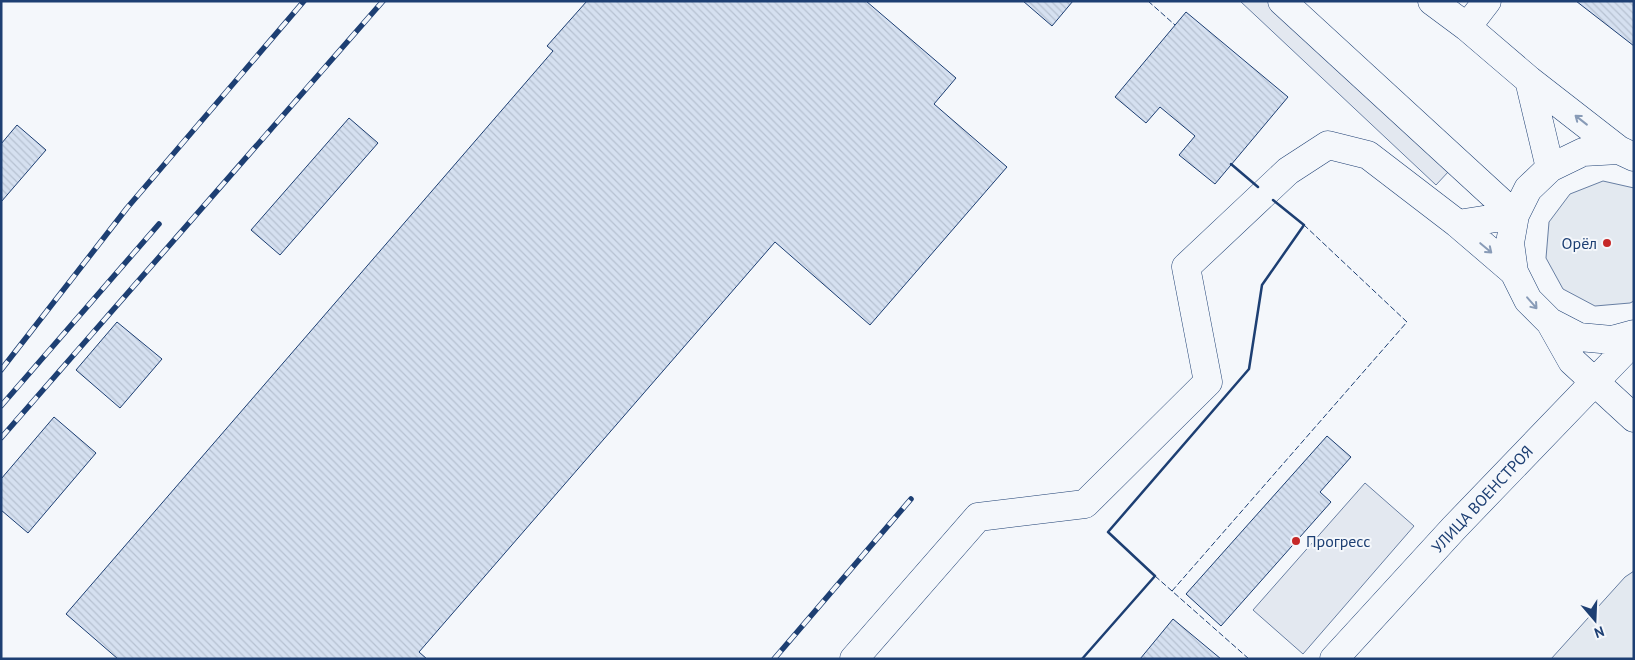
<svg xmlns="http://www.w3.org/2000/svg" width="1635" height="660" viewBox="0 0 1635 660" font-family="'PT Sans',sans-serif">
  <defs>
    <pattern id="building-back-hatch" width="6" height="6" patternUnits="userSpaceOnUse" patternTransform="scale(1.25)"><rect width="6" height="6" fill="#d5e0f0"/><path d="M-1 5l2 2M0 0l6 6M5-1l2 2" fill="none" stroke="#b6c1d1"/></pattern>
  </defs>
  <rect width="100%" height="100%" fill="#f4f7fb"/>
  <path fill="#e3e9f0" stroke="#687fa3" d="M1603,181L1634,188V301L1630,303L1595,306L1563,289L1546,258L1549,222L1570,194Z
    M1634,571V659H1551L1625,577Z"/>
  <path fill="#e3e8f0" stroke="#687fa3" d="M1240,1H1297L1462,157L1436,185Z
    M1365,483L1414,526L1303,654L1253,610Z"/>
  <path fill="url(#building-back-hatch)" stroke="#1d3f73" d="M587,1H866L956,78L934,104L1007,167L870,325L775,242L419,652L427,659H118L66,614L553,51L547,46Z
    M1023,1H1073L1052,26Z
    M1576,1H1634V46Z
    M1186,12L1288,97L1215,184L1179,155L1195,136L1160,107L1146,123L1115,97Z
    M349,118L378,143L280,255L251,230Z
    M17,125L46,150L1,202V144Z
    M117,322L162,359L120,408L76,370Z
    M54,417L96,453L28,533L1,510V479Z
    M1327,436L1351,457L1320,492L1331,502L1221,626L1186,594Z
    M1173,619L1221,659H1140Z"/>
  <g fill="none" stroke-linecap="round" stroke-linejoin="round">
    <defs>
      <path id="minor" d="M1282,1L1515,215
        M1432,1L1467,27L1529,80L1619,150
        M1467,27L1487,1
        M1529,80L1550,168
        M1634,157L1619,150L1583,152L1550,168L1528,189L1515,215L1510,243L1514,272L1528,300L1550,322L1579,337L1612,340L1634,334
        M1458,224L1515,215
        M1550,322L1572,361L1634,418
        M854,659L978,517L1085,504L1208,382L1186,267L1288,171L1328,145L1368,155L1458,224L1514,272
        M1334,659L1454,528L1634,341"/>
    </defs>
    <use href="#minor" stroke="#1d3f73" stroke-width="29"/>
    <use href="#minor" stroke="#f4f7fb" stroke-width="28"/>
    <defs>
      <path id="rail" d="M1,370L127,208L304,1
        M1,406L159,224
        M1,438L383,1
        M774,659L911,499"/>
    </defs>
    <use href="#rail" stroke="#1d3f73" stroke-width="5.5"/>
    <use href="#rail" stroke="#f4f7fb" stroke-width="4" stroke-dasharray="11" stroke-linecap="butt"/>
    <path stroke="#1d3f73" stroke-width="1" stroke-dasharray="6 2.5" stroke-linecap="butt" d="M1148,1L1175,25
      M1155,576L1249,659
      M1172,591L1407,322L1304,225"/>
    <path stroke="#1d3f73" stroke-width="2.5" d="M1231,164L1258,187
      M1082,659L1155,576L1108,532L1249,369L1262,285L1304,225L1273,200"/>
  </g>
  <defs><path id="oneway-shaft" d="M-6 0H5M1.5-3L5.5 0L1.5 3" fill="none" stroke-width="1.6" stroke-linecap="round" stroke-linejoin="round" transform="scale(1.25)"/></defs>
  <g stroke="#889bb7">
    <use href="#oneway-shaft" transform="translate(1581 120) rotate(-142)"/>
    <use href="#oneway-shaft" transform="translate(1486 248) rotate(40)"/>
    <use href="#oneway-shaft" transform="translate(1532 303) rotate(49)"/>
  </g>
  <g fill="#c62828" stroke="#f4f7fb" stroke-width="2">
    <circle cx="1607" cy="243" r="5"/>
    <circle cx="1296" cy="541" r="5"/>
  </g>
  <g text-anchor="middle" stroke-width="4" stroke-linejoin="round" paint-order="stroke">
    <g font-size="16" fill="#1d3f73" stroke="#f4f7fb" text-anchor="end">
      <text x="1597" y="249">Орёл</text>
      <text x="1306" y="547" text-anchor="start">Прогресс</text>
    </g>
    <g font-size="16" fill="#1d3f73" stroke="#f4f7fb">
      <text transform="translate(1482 499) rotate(-47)" y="6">УЛИЦА ВОЕНСТРОЯ</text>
    </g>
  </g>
  <rect width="1635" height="660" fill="none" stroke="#1d3f73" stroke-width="5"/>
  <g transform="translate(1595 620) rotate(161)" stroke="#f4f7fb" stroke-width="4" paint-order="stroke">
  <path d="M0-4L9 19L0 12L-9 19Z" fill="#1d3f73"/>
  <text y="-8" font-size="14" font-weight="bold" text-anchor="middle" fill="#1d3f73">N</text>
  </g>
</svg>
